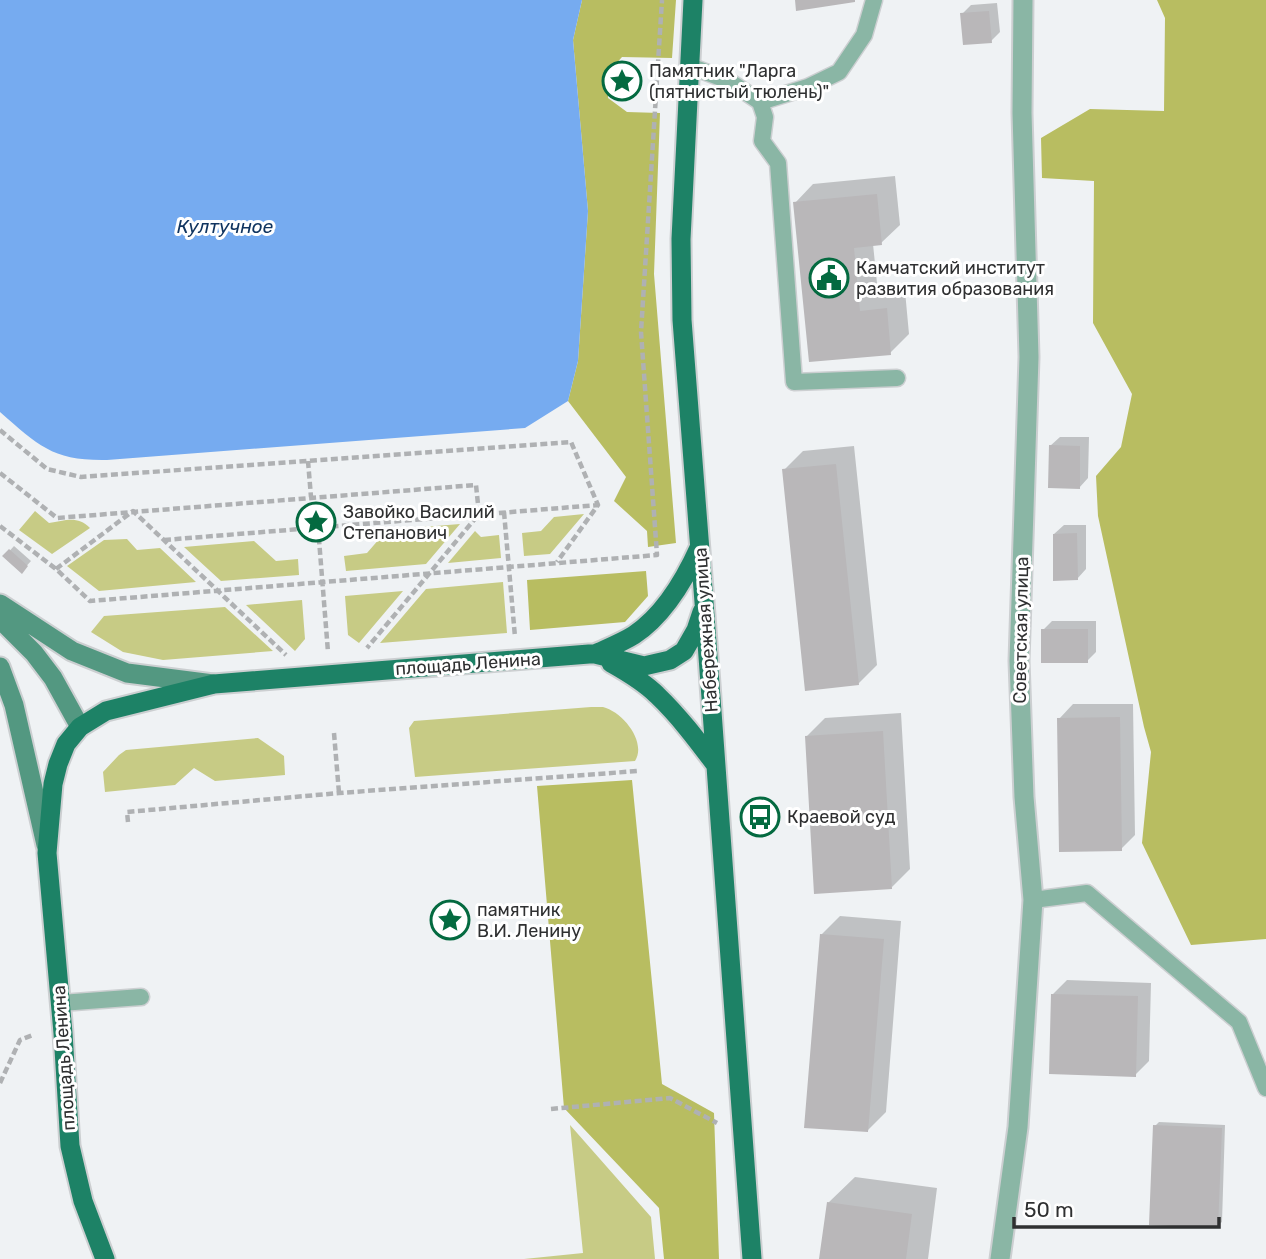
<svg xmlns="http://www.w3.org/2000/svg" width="1266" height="1259" viewBox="0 0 1266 1259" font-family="Rubik,sans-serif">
  <rect width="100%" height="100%" fill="#eff2f4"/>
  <path fill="#c7cb85" d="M35,511L49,523C65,521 77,515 90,528L52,554L19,530Z
    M584,514L550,554L524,556L522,533L541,531L554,517Z
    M460,524L426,564L346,571L344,556L367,553L387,530Z
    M475,531L481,537L499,535L501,558L448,563Z
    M127,539L137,550L160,548L196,582L99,591L67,566L104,540Z
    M254,541L276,561L298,559L299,575L221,581L184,547Z
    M503,582L507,633L380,643L426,589Z
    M403,591L359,643L348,635L345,596Z
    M302,600L305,639L295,651L246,605Z
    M225,607L273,651L163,660L123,652L91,632L104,616Z
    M591,707C594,707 601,707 603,707C623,712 647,742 635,761L415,777L409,728L414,721Z
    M258,738L284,756L285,775L215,781L194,768L175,785L105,792L103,772L119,755L126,750Z
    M570,1125L651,1217L655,1259H524L583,1253Z"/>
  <path fill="#b8bd61" d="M582,0H676L672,58L622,57L608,73V98L627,112L660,113L654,274L676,543L648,547L647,531L614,501L626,477L568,401L578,361L588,211L573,40Z
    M1157,0H1266V939L1191,945L1142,843L1151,752L1144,727L1098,516L1096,476L1121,447L1132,394L1093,323L1094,181L1042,178L1041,138L1090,109L1164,111L1165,18Z
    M646,571L648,596L625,622L530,630L527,580Z
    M632,780L662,1084L714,1113L719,1259H664L659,1208L564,1108L537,786Z"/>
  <path fill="#76abf0" d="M0,0H582L573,40L588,211L578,361L568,401L525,428L107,460C53,461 39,446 0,412Z"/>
  <path fill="#0003" d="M997,3L1000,32L991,41L962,14L971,5Z
    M895,176L900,225L881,243L873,244L878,293L905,291L909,334L890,353L811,360L795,203L813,184Z
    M1060,437H1089L1088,478L1079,488L1050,446Z
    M854,446L877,665L858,684L784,470L803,451Z
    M1064,525H1086V569L1077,579L1054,534Z
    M14,546L31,561L22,571L5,556Z
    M1052,621H1096V652L1087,661L1043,630Z
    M1073,704H1133L1135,835L1121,849L1059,719Z
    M901,713L910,869L892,887L806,737L825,718Z
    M840,916L901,921L886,1112L867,1131L821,935Z
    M1067,980L1151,983L1149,1061L1135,1075L1053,994Z
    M1159,1122L1225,1125L1222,1222L1217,1226L1155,1126Z
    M855,1177L937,1188L928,1259H821L828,1203Z"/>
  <path fill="#b9b7b9" d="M795,0H855V2L796,11Z
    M989,11L992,43L963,45L960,13Z
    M877,194L882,245L854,248L860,311L887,308L891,355L809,362L793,202Z
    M1049,445L1080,446V489L1048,488Z
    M836,464L859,685L805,691L782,469Z
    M1077,533L1078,580L1053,581V534Z
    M9,549L28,566L22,574L2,556Z
    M1041,629H1088V663H1041Z
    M1120,717L1122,851L1059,852L1057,718Z
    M883,731L892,889L814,894L805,736Z
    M820,934L884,939L868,1132L804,1128Z
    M1051,994L1138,996L1136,1077L1049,1074Z
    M1153,1125L1222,1128L1218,1228L1149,1225Z
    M827,1202L912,1214L906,1259H819Z"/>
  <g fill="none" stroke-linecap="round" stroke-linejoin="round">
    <defs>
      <path id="service" d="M690,66L729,81L760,102L808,87L839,72L864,35L874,0
        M760,102L765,117L762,141L778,163L794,382L897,378
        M1033,900L1087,893L1239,1022L1266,1088
        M61,1003L141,997"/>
      <path id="minor" d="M1000,1259L1018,1127L1033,900L1024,797L1019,661L1029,357L1022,113L1023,0"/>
      <path id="secondary" d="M0,604L72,651L127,673L213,684
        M0,619L34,653L53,678L80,727
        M0,667L14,705L46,845"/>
      <path id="primary" d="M693,0L681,239L682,320L704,602L752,1259
        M595,654C608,648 623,642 634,635C664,615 685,579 699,548
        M611,663C627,672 644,682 657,695C679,716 697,740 715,764
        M105,1259L83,1201L70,1146L63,1033L47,853L53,784L58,764L66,744L80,727L106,711L214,684L589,654H595L644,666L670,660L684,651L696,630L702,612"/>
    </defs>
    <use href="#service" stroke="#cccfd1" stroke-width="19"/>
    <use href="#minor" stroke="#cccfd1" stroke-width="23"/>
    <use href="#secondary" stroke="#cccfd1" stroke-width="23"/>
    <use href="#primary" stroke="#cccfd1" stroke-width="23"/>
    <path stroke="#afb1b3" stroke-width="4.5" stroke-dasharray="7 3.5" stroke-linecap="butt" d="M0,430L47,469L81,477L571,442L598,505L557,562
      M308,461L311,497
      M0,473L57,518L476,485L479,514L367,648
      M504,512L515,637
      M0,526L56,569L90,601L657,555L641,332L662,0
      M318,527L328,652
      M164,540L598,505
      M56,569L133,511L286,655
      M334,733L339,793
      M128,822L127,812L339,793L638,771
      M0,1083L20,1040L33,1035
      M551,1109L670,1098L717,1123"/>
    <use href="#service" stroke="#8ab6a5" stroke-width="16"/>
    <use href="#minor" stroke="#8ab6a5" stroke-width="19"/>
    <use href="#secondary" stroke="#539881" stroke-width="19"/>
    <use href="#primary" stroke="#1d8266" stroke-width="19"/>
  </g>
  <defs>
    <symbol id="sight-ring" viewBox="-11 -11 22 22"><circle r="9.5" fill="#fff" stroke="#046a40" stroke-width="1.5"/><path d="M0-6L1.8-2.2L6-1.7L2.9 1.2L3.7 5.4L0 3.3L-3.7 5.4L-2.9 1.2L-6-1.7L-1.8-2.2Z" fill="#046a40"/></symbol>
    <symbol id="civic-ring" viewBox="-11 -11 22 22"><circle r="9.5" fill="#fff" stroke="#046a40" stroke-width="1.5"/><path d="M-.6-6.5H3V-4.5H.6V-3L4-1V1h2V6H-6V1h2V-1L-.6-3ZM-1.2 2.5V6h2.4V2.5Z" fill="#046a40"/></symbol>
    <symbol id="bus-ring" viewBox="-11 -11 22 22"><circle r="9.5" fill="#fff" stroke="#046a40" stroke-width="1.5"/><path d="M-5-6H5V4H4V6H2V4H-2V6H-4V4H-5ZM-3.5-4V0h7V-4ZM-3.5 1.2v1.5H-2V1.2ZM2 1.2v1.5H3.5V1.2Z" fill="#046a40"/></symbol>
  </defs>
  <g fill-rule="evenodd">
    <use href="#sight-ring" x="600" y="59" width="44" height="44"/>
    <use href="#civic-ring" x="807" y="256" width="44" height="44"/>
    <use href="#sight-ring" x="294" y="500" width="44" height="44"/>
    <use href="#bus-ring" x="738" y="795" width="44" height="44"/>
    <use href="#sight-ring" x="428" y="898" width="44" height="44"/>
  </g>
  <g text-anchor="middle" stroke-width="6" stroke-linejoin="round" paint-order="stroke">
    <g font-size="18" fill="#2f3031" stroke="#fff" text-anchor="start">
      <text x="649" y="77">Памятник "Ларга<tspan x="649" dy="21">(пятнистый тюлень)"</tspan></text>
      <text x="856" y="274">Камчатский институт<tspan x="856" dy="21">развития образования</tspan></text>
      <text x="343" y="518">Завойко Василий<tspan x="343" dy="21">Степанович</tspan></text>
      <text x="787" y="823">Краевой суд</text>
      <text x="477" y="916">памятник<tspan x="477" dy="21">В.И. Ленину</tspan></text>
    </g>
    <g font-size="18" fill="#2f3031" stroke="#fff">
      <text transform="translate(706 630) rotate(-94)" y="6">Набережная улица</text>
      <text transform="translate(1021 630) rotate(-89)" y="6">Советская улица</text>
      <text transform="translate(468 664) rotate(-4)" y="6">площадь Ленина</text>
      <text transform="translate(64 1058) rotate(-94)" y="6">площадь Ленина</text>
    </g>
    <g font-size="19" font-style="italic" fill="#113560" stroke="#fff">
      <text x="225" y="233">Култучное</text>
    </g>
  </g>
  <path d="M1014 1217v10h205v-10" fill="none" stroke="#2f3031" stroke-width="3.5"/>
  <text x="1024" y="1217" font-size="21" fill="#2f3031" stroke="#ffffff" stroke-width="5" paint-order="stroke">50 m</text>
</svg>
